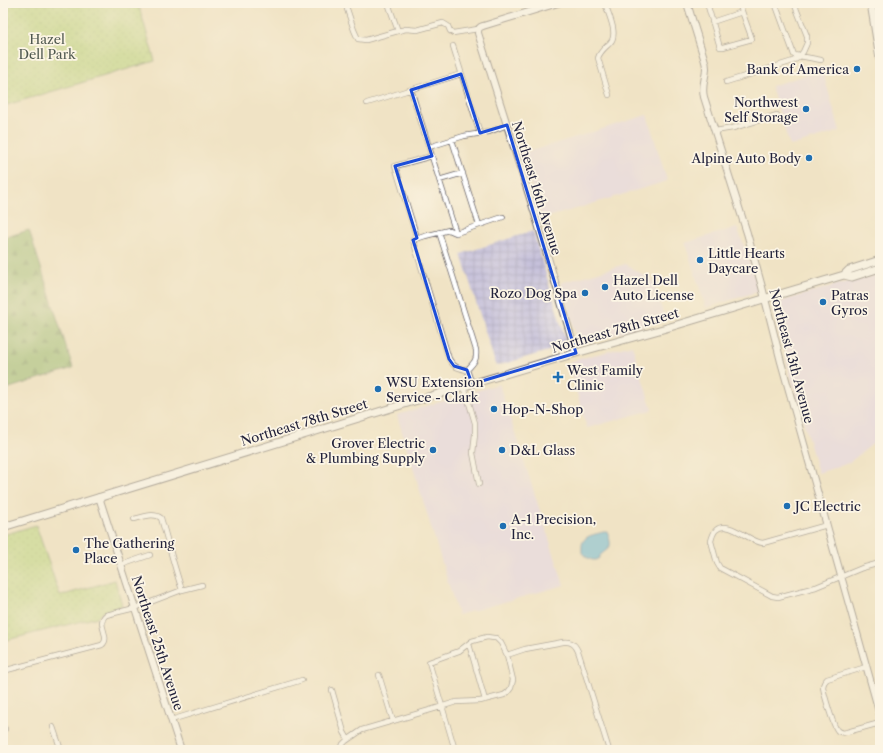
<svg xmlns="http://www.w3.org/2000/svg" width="883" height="753" viewBox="0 0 883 753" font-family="'Libre Caslon Text',serif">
  <defs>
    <pattern id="industrial-grid" width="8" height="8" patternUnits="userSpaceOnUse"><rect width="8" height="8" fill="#c5c0da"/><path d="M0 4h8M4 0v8" fill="none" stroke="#a9a5bc"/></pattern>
    <pattern id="grass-dots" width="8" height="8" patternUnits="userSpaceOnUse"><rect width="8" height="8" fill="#b7d67d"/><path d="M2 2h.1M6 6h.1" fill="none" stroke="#9db76d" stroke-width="1.8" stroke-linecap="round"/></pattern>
    <pattern id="forest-firs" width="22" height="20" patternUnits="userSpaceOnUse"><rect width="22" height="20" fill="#91b76c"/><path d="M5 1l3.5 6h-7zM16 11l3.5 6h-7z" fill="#76945a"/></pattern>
  </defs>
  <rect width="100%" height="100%" fill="#fcf5e5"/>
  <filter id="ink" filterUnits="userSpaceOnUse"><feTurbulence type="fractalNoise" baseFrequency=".025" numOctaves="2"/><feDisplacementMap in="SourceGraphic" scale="8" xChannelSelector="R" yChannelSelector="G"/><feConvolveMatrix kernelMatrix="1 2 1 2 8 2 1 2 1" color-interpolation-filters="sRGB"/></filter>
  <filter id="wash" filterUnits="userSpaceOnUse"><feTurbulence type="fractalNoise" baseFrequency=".012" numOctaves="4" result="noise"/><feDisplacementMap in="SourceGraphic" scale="16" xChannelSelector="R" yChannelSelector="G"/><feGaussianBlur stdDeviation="0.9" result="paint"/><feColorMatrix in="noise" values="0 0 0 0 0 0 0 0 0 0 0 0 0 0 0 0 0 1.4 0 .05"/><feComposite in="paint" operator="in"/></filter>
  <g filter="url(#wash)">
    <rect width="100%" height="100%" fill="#f0e3c5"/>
    <path fill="#e2d4f3" d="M822,70L840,131L790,146L771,86Z
      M647,115L667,181L542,219L521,154Z
      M737,227L759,289L756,292L706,308L685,243Z
      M626,264L654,282L665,320L585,343H582L579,341L577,339L561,283Z
      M880,274V438L850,462L843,465L818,473L772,309V307L776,303L835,285Z
      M632,345L652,410L587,428L568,362Z
      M499,384L564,585L458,615L397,415Z"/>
    <path fill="url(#industrial-grid)" d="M533,231L566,341L562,347L496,366L461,254Z"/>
    <path fill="url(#grass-dots)" stroke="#6c7c5c" d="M3,3H138L155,61L3,106Z
      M36,525L60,596L115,580L122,605L121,606L103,612L98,617L3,641V535Z"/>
    <path fill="url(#forest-firs)" stroke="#5a6c54" d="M29,230L73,368L3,390V238Z"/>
    <path fill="#5fb6dc" stroke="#406c8c" d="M603,532H607L608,533C609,537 611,543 610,546C609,549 605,551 603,553C601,554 600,556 599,558C594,563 586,558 582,553C582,550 581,543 584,540C587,535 597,534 603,532Z"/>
  </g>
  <g filter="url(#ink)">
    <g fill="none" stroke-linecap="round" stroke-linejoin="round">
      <defs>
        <path id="minor" d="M605,3C608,14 619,34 610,43C605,48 600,51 598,58L609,95
          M707,3L719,44L720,47H723L752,39L739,3
          M775,3L793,52L794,55L821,60
          M347,9L354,30L358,39L366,40L398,31L388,3
          M712,22L742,12
          M398,31L406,29L417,30L443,23L448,26L450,31L453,33L478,29
          M453,46L480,133
          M726,82L793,61L798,58L803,52L807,43V36L794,3
          M411,90L456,233
          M367,103L461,74
          M715,131L733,128L777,115
          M452,140L479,225
          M429,147L464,136L489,132L507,125
          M439,180L463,173
          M439,232L476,350C477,361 474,362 467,370L472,384
          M417,238L395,166L432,156
          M467,370C457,368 455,368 449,359L413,240L425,236L449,230L456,233L503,217
          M464,386L475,423V434L473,453L479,484
          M134,519C143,517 154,512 161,518C168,542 174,566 182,590
          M827,525L763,543C749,542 729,519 716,530C713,533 712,537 711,541L717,563L720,568L772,596L778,597L816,587L862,568L880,563
          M121,565L150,555
          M469,644L485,700
          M507,655L525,649L563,642C572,641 576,645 579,654L609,750
          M866,667L827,679C824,682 823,684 823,687C824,694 834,729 838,731C841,733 844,733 847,732L880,723
          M3,671L102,645C112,637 95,624 106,615L135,608L182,590L202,585
          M379,675L393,721
          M332,690L344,732L348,739
          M171,720L302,680
          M53,727L61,750
          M3,729H5
          M341,750L343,744L346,741L362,730L437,708L456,702L480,701L504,695L508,692L511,688L513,680L507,655L501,643L496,638H494L487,637L472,641L459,651L429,662L455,750
          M475,750L478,749L485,750"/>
        <path id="tertiary" d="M558,3L483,26C479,27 478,29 478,33L536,217L576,353
          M687,3L704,58C705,61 706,65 706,68C706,79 701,85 704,97L747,233L762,287L781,362L880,715
          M99,497L181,750"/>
        <path id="secondary" d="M871,3L880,59"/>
        <path id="primary" d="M844,275L849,270L880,260
          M3,527L411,402L576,353L670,327L844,275L852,277L880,268"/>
      </defs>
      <use href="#minor" stroke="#6a666b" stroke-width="6"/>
      <use href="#tertiary" stroke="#6a666b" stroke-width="8"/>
      <use href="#secondary" stroke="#6a666b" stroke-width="9"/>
      <use href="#primary" stroke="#6a666b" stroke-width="9"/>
      <use href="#minor" stroke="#fff" stroke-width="4.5"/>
      <use href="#tertiary" stroke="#fff" stroke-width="6"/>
      <use href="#secondary" stroke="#fff" stroke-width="7"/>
      <use href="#primary" stroke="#fff" stroke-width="7"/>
    </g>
  </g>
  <path d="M0 0H883V753H0ZM461,74L480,133L507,125L576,353L472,384L467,370L454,366L449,359L413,240L417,238L395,166L432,156L411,90Z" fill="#f0e3c5" fill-opacity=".55" fill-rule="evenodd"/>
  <path fill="none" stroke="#1d4ed8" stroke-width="3" stroke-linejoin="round" d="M461,74L480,133L507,125L576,353L472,384L467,370L454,366L449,359L413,240L417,238L395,166L432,156L411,90Z"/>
  <g fill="#1f6fb2" stroke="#fcf5e5" stroke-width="1.5">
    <circle cx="857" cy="69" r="4"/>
    <circle cx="806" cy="109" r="4"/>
    <circle cx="809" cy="158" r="4"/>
    <circle cx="700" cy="260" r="4"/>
    <circle cx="605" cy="287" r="4"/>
    <circle cx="585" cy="293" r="4"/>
    <circle cx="823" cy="302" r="4"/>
    <path d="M556 371h4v4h4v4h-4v4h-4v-4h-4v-4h4z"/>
    <circle cx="378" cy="389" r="4"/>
    <circle cx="494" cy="409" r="4"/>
    <circle cx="433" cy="450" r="4"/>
    <circle cx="502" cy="450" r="4"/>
    <circle cx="787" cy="506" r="4"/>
    <circle cx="503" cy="526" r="4"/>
    <circle cx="76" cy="550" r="4"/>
  </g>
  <g text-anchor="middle" stroke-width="3.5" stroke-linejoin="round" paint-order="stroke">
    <g font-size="13" fill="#4f584f" stroke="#fcf5e5">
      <text x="47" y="44">Hazel<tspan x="47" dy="15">Dell Park</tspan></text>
    </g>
    <g font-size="13" fill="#22223b" stroke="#fcf5e5" text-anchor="start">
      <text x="849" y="74" text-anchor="end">Bank of America</text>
      <text x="798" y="107" text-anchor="end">Northwest<tspan x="798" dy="15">Self Storage</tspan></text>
      <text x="801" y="163" text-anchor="end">Alpine Auto Body</text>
      <text x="708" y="258">Little Hearts<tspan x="708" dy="15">Daycare</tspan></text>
      <text x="613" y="285">Hazel Dell<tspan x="613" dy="15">Auto License</tspan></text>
      <text x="577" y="298" text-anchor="end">Rozo Dog Spa</text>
      <text x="831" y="300">Patras<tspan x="831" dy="15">Gyros</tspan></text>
      <text x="567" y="375">West Family<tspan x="567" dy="15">Clinic</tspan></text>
      <text x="386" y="387">WSU Extension<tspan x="386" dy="15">Service - Clark</tspan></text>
      <text x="502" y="414">Hop-N-Shop</text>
      <text x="425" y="448" text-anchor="end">Grover Electric<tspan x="425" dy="15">&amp; Plumbing Supply</tspan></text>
      <text x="510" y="455">D&amp;L Glass</text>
      <text x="795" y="511">JC Electric</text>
      <text x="511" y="524">A-1 Precision,<tspan x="511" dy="15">Inc.</tspan></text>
      <text x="84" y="548">The Gathering<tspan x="84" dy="15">Place</tspan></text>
    </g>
    <g font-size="13" fill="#22223b" stroke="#fcf5e5">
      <text transform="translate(537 188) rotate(73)" y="5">Northeast 16th Avenue</text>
      <text transform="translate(615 330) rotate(-16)" y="5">Northeast 78th Street</text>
      <text transform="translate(792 356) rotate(75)" y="5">Northeast 13th Avenue</text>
      <text transform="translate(304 422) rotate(-17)" y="5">Northeast 78th Street</text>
      <text transform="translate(158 643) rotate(72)" y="5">Northeast 25th Avenue</text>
    </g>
  </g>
  <rect width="883" height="753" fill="none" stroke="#fcf5e5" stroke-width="16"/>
</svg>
